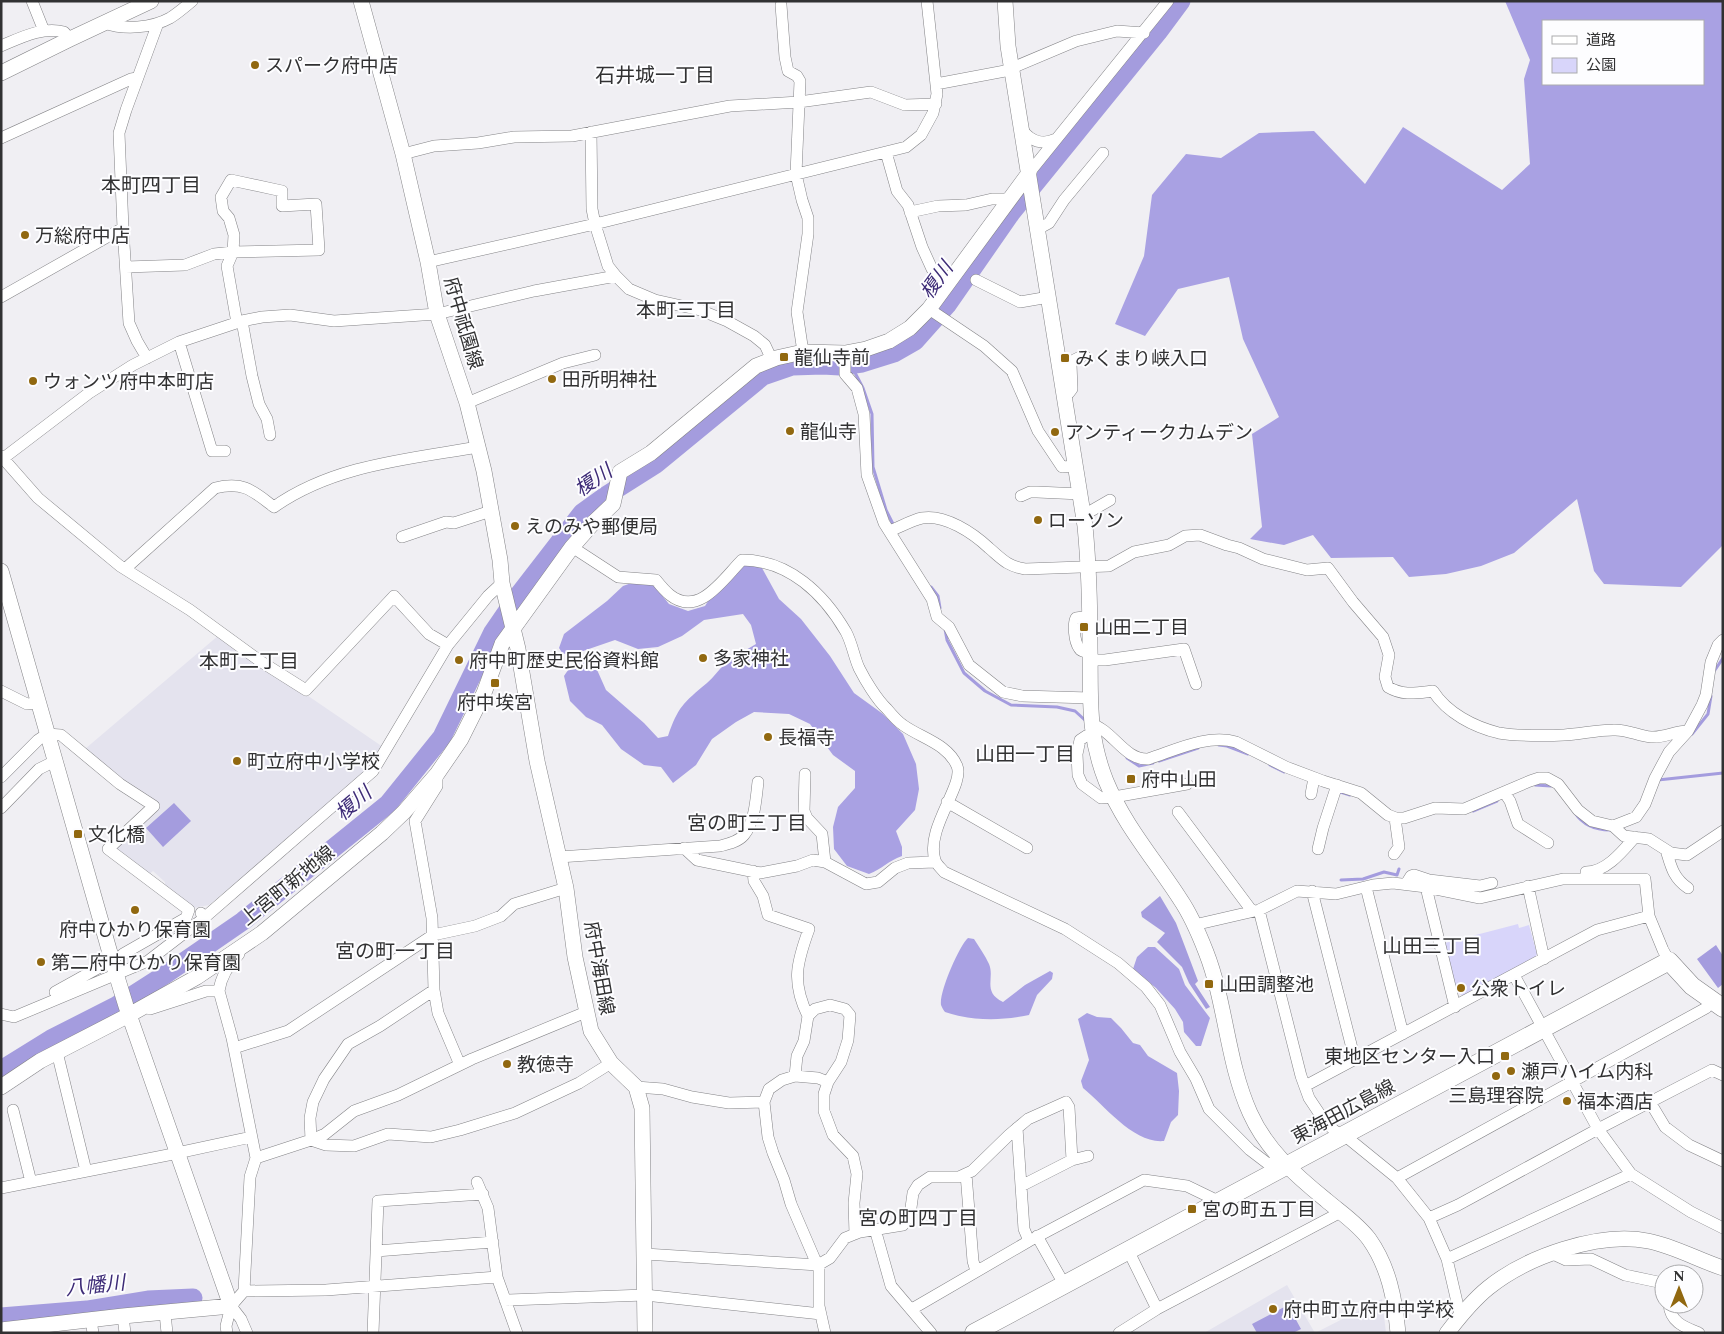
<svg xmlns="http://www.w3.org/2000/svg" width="1724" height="1334" viewBox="0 0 1724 1334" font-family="Spectral,'Noto Sans JP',serif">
  <rect width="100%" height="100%" fill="#f0eff3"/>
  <path fill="#e4e3ee" d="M219,635L383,747L366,774L209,905L193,908L165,888V882L153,871L147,876L117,850L116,845L160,805L122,780L85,749Z
    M1287,1285L1315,1333L1382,1299L1386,1333H1204Z"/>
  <path fill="#d8d5fa" d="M1518,924L1519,928L1529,925L1537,954L1535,958L1465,996L1457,993L1445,943Z"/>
  <path fill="#a9a1e3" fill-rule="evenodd" d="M1505,1H1723V545L1681,587L1604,584L1594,571L1577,499L1514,553L1481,566L1446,574L1409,577L1393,557L1331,558L1313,535L1284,545L1250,539L1262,527L1252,434L1279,417L1243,339L1229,277L1178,289L1145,336L1115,324L1144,256L1152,195L1186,154L1221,158L1259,133L1314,131L1365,184L1403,127L1502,190L1530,164L1524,79L1530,60ZM1543,21H1703V84H1543Z
    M749,564L762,568L779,599L801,619L830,656L854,693L883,714L903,734L916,764L919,789L915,810L896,831L902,847V856C888,861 882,869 869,874L847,866L834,849L833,827L838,807L855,788V771L833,755L810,724L789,714L754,712L736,722L712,739L696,765L673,783L661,767L644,765L621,749L602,725L586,717L570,701L564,676C572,664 579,657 594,663L606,690L644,723L658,738L668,736C678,707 683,703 707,683C714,677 719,669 726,663C735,656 746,650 756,644L751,625L743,614L704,620L682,636L658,647L638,649L615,640L583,651L563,654L559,648L564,634L607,601L623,586L637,581L653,584L669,604L688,611L705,606L712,595L739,567Z
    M968,938L974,939C979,947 985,955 989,964C995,978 982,992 1003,1002L1025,985L1050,971L1053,973L1052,979L1037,995L1029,1015C1001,1021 972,1021 945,1012C943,1010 942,1007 941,1005C939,992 959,946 968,938Z
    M1148,947H1155L1179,969L1185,985L1210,1018L1201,1046H1196L1184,1032L1183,1022L1175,1009L1156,988L1133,969L1137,957Z
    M1087,1013L1097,1017L1111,1018L1121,1028L1133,1043L1140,1045L1148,1056L1177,1073L1179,1091L1178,1115L1171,1122L1164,1141C1134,1144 1105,1106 1083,1088L1081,1081L1089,1060L1078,1019Z"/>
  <path fill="#a49cde" d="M174,803L191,821L163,847L146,828Z
    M1160,896L1176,923L1198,981L1195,984L1210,1007L1206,1009L1189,983L1182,967L1157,942L1165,933L1142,917L1141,912Z
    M1716,945L1723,956V984L1718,988L1697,959Z
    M1288,1305L1301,1329L1293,1333H1257L1252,1324Z"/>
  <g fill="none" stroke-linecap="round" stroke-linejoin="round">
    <path stroke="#a49cde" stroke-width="3" d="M851,365L863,388L872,414L873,467L886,510L894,526
      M931,587L938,596L940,608
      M945,629L947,640L964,673L985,691L1011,705L1057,707L1075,711L1087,722
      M1715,670L1723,658
      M1692,734L1708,714L1711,696
      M1219,745L1227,746L1248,754
      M1127,758L1139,766L1153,763
      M1159,761L1198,748
      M1270,765L1284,772
      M1658,780L1723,773
      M1535,785L1551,786
      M1337,791L1350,795
      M1473,811L1497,801
      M1575,813C1583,825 1595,830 1610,830
      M1341,880L1363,879L1384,872L1397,875L1399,869"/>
    <path stroke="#a49cde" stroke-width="19" d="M1,1070L51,1039L116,1006L166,974L243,921L388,804L442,737L493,632L517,597L582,513L607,495L656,464L763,376L792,366L823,365L840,366L862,363L894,353L915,341L947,305L1011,213L1158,32L1181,1
      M1,1317L87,1310L148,1300L193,1298"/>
    <defs>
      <path id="street" d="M32,1L44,31
        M781,5L785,57L788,71L797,76L800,81L796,174L802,200L808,218V234L797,312L803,352
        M105,23C124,30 152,28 170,18C178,13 185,7 192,1
        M1,46C20,38 43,26 64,32L70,39
        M936,84L1005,71L1076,41L1117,31L1144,33
        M1022,129C1030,142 1043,145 1056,139
        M591,132L592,209L595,224L608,266L616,276L629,289L655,300L700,310L727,321L754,336L765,345L772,360
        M1,138L131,79L137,78
        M886,152L897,191L908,205L922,247L932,269L947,284
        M403,154L434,146L478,143L514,137L572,136L730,106L799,102L871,92L905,105L936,104
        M1029,173L1168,1
        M910,212L938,206L966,205L992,199H1008
        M1038,229L1049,223L1064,200L1103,153
        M428,262L595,224L906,147L921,135L933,113L937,94L927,1
        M126,267L185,265L214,254L233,252L319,250L316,204L282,206V191L231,180L221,197L223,211L229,218L234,235L233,252L227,266L237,323
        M976,280L1020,302L1049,297
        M1,297L123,228
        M929,309L984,346L1012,371L1038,431L1062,467L1076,466
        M242,321L252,376L259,404L267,419L270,435
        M179,342L212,451H225
        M845,353V374L857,388L864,414L867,475L884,523L932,599L937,617L949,627L969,665L1003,692L1022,696L1090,698
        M147,358L137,341L129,323L123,228L119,133L126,110L158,23
        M1065,394L1069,393L1072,389L1071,364L1074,360L1084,355
        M467,403L563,363L595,355
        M1,456L38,498L120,566L190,610L260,661L306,690L394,596L429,634L448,645
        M1,460L89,393L133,365L179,342L242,321L262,317L290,315L334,321L437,314L534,291L616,276
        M1021,496L1030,492H1037L1081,494
        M1084,515L1110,500
        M890,531C900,527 912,520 922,518C945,514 973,533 989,548C1002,559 1007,566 1025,569L1109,566L1134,552L1169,545L1185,536L1200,535L1227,545L1239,548L1263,559L1307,570L1328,568L1353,602L1383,637L1389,655L1385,677L1388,687C1403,696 1416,693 1433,691C1447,713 1474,727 1499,733C1514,736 1548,736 1564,735C1581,734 1597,730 1613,730C1627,729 1638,736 1651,737C1664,738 1675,731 1688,731
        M402,537L446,522L454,523L491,511
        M572,547L618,577L656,580C660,585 665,591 670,595C699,618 724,578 742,560C789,560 824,594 846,632C852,643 854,657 859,668C865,680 877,700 887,709C892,715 897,721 903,725C921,738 948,744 957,766C965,785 925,828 935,860C936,864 941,868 944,872L1065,929L1118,963L1146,987L1160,1005L1180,1052L1196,1079L1209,1109L1250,1150L1267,1163L1285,1166
        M125,569L215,488C244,481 253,491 274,507C333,465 409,459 478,447
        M1090,616L1076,618C1073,624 1074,641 1079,648C1081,652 1086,652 1091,653
        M1091,660H1105L1184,649L1196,684
        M1,691L27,704L38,703
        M1091,724C1113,730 1124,760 1148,759C1176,750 1207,734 1236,742L1286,767L1323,781L1361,793L1388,815L1396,818H1404L1435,808L1464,809L1530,781L1539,778H1547L1558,784L1578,810L1592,821L1613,826L1624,836L1649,839L1671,853L1687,855L1723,831
        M1093,735L1086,736L1080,740L1077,754L1078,775L1082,784L1101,798L1114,797L1187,784
        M437,774V786L415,821L432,918L434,990L438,1013L460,1065
        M805,774L804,811L807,818L822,834L825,862
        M1,777L38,740L47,734L61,735L120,784L154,806L108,849L189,910L186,918L123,954
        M1504,792L1510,801L1518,824L1548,843
        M1311,794L1314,778
        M947,802L1027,848
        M1,808L39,769L55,761
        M1178,812L1252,911
        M1613,826L1636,817L1645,804L1655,778L1669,752L1688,731L1702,705L1706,695L1711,662L1718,645L1723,640
        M684,848L697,860L760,873L797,866L813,860L825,862L866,884L878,882L895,868L908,863L935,862
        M1318,849L1323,828L1337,785
        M1666,850C1671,866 1673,878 1688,888
        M1394,854L1399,847L1395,818
        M559,857L720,846C728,844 738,842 744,835C755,822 756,798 758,782
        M753,871L754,881L763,896L768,915L809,929C797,962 791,982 808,1016
        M1586,872C1606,872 1622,852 1635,837
        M1406,884L1411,876L1414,875L1429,880L1480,886L1492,883
        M1528,886L1544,959
        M1366,887L1403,1034
        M1426,887L1455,1007
        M1312,891L1355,1060
        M1259,910L1301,1076L1309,1098L1325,1122L1335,1131L1349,1139L1397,1178L1429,1218L1447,1259L1460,1315
        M204,918L373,771L448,645L488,596L502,583
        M1194,925L1259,910L1297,891L1336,894L1373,885L1393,883L1426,887L1480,898L1563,879H1645L1649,916L1663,950L1669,961
        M239,954C228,965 221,976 219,991L232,1038L256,1158
        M1514,975L1598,1129L1631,1174L1691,1212L1723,1228
        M55,992L100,967
        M150,1009L206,991H219
        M1,1014L14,1017L148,961L204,918L201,913
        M234,1048L288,1031L433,935L475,926L501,916L514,904L566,888
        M57,1052L86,1171
        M795,1076L797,1056L804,1041L808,1016L815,1009L830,1005L845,1009L850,1015L848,1040L841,1062L828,1082L824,1094V1111L833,1135L853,1156L857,1174L854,1203L855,1234
        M1305,1086L1597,930L1649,916
        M636,1087L663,1089L692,1097L729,1103L764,1102
        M1650,1102L1665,1127L1689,1145L1723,1161
        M13,1110L31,1182
        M1017,1128L1024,1229L1029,1241
        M311,1140L326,1145L354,1146L388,1134L431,1137L460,1130L515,1113L579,1083L611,1063
        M311,1140L310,1118L313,1102L324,1079L348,1044L380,1026L434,990
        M966,1174L973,1261L976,1271
        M1397,1178L1706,1008L1711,1001
        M477,1182L488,1208L497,1277L517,1333
        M1021,1186L1072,1160L1088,1156
        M1,1188L168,1155L251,1137
        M1429,1218L1458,1205L1598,1129L1712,1070L1723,1075
        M875,1229L891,1286L931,1333
        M1037,1236L1064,1284
        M1128,1250L1157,1309
        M376,1251L493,1242
        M645,1254L818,1265L830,1258L845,1238L860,1232L903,1225L910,1215L913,1193L918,1185L930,1177H959L972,1171L1009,1135L1028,1119L1066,1102L1069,1107L1072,1160
        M1553,1254L1566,1260L1591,1259L1625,1275L1658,1282L1664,1287
        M1447,1259L1631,1174
        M244,1291L326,1290L497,1277
        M505,1300L645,1295L821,1314
        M1669,1304C1670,1322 1684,1327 1699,1333
        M231,1306L241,1319L247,1333
        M912,1309L1029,1241L1144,1180L1187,1186L1218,1201
        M165,1313L167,1333
        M123,1316L125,1333
        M91,1320L93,1333
        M227,1333L226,1326L231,1306L244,1291L250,1177L256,1158L311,1140L325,1134L354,1111L398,1095L472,1059L586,1012
        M373,1333L378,1201L483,1194
        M825,1333L819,1306V1269L791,1204L784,1180L773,1153L768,1137L764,1102L769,1089L782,1080L795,1076L818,1078L828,1082
        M1119,1333L1157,1309L1341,1212"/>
      <path id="secondary" d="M361,1L403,154L428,262L437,314L467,403L484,471L500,560L502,583L518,649L537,761L566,888L575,957L591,1031L611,1063L636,1087L642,1108L645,1333
        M1005,1L1008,46L1085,526C1089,567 1090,607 1090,648C1091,697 1087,733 1106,781C1124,825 1155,860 1180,899C1191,915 1199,934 1206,952C1226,1003 1227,1062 1250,1113C1266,1149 1295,1175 1326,1200C1340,1212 1358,1224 1369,1239C1389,1267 1395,1300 1398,1333
        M1,73L70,39L151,1
        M1,571L110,953
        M1,1087L40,1061L129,1015L197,977L262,933L382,833L404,812L437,774L461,739L484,693L502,644L572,547L594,522L613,504L620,472L651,453L756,366L776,358L803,352L845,353L866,349L889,341L910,328L929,309L1029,173
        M1,1330L123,1316L231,1306L126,1006L114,967
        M1447,1333C1460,1316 1472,1301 1488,1288C1526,1257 1599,1231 1648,1241C1674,1246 1698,1260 1723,1268"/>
      <path id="primary" d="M974,1333L1669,961L1692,986L1723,1008"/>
    </defs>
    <use href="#street" stroke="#848487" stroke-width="12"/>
    <use href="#secondary" stroke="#848487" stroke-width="16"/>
    <use href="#primary" stroke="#848487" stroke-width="19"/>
    <use href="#street" stroke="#fff" stroke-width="11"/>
    <use href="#secondary" stroke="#fff" stroke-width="15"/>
    <use href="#primary" stroke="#fff" stroke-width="18"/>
    <defs>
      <path id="secondary-bridge" d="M110,953L114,967"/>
    </defs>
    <use href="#secondary-bridge" stroke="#848487" stroke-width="16" stroke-linecap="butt"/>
    <use href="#secondary-bridge" stroke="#fff" stroke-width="15"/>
  </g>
  <g fill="#916810" stroke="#fdfdff" stroke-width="2">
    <circle cx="255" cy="65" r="5"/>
    <circle cx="25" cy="235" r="5"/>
    <rect x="779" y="352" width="10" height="10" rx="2.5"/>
    <rect x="1060" y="353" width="10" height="10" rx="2.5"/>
    <circle cx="552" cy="379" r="5"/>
    <circle cx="33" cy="381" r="5"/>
    <circle cx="790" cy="431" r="5"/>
    <circle cx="1055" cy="432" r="5"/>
    <circle cx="1038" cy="520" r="5"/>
    <circle cx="515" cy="526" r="5"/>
    <rect x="1079" y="622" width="10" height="10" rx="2.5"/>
    <circle cx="703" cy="658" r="5"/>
    <circle cx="459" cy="660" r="5"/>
    <rect x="490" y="678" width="10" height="10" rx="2.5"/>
    <circle cx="768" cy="737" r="5"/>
    <circle cx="237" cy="761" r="5"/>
    <rect x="1126" y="774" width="10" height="10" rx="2.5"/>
    <rect x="73" y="829" width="10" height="10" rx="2.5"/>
    <circle cx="135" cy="910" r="5"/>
    <circle cx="41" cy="962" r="5"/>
    <rect x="1204" y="979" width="10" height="10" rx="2.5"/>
    <circle cx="1461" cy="988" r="5"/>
    <rect x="1500" y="1051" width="10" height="10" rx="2.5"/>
    <circle cx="507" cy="1064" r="5"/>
    <circle cx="1511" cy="1071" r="5"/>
    <circle cx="1496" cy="1076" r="5"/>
    <circle cx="1567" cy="1101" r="5"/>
    <rect x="1187" y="1204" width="10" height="10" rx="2.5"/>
    <circle cx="1273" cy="1309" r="5"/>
  </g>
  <g text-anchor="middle" stroke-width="4" stroke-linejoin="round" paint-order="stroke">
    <g font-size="19" fill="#313132" stroke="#fdfdff" text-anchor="start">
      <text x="265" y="72">スパーク府中店</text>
      <text x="35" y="242">万総府中店</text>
      <text x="794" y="364">龍仙寺前</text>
      <text x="1075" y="365">みくまり峡入口</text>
      <text x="562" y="386">田所明神社</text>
      <text x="43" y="388">ウォンツ府中本町店</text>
      <text x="800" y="438">龍仙寺</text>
      <text x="1065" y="439">アンティークカムデン</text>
      <text x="1048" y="527">ローソン</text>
      <text x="525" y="533">えのみや郵便局</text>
      <text x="1094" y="634">山田二丁目</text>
      <text x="713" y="665">多家神社</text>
      <text x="469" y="667">府中町歴史民俗資料館</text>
      <text x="495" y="709" text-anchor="middle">府中埃宮</text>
      <text x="778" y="744">長福寺</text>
      <text x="247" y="768">町立府中小学校</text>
      <text x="1141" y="786">府中山田</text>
      <text x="88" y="841">文化橋</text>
      <text x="135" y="936" text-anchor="middle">府中ひかり保育園</text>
      <text x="51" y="969">第二府中ひかり保育園</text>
      <text x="1219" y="991">山田調整池</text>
      <text x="1471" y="995">公衆トイレ</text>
      <text x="1495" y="1063" text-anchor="end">東地区センター入口</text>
      <text x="517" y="1071">教徳寺</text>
      <text x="1521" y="1078">瀬戸ハイム内科</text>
      <text x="1496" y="1102" text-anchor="middle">三島理容院</text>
      <text x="1577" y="1108">福本酒店</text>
      <text x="1202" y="1216">宮の町五丁目</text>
      <text x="1283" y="1316">府中町立府中中学校</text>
    </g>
    <g font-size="19" fill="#313132" stroke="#fdfdff">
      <text transform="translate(464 323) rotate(74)" y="7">府中祇園線</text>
      <text transform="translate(287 885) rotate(-39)" y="7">上宮町新地線</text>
      <text transform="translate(600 968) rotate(80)" y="7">府中海田線</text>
      <text transform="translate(1343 1111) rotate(-28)" y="7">東海田広島線</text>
    </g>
    <g font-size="20" fill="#313132" stroke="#fdfdff">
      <text x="655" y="82">石井城一丁目</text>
      <text x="151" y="192">本町四丁目</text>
      <text x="686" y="317">本町三丁目</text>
      <text x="249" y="668">本町二丁目</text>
      <text x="1025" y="761">山田一丁目</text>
      <text x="747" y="830">宮の町三丁目</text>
      <text x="1432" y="953">山田三丁目</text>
      <text x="395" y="958">宮の町一丁目</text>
      <text x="918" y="1225">宮の町四丁目</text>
    </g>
    <g font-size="20" font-style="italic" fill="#3d2b77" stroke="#fdfdff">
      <text transform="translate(936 280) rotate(-54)" y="7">榎川</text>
      <text transform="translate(593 480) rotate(-34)" y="7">榎川</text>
      <text transform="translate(353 803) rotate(-40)" y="7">榎川</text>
      <text transform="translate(95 1285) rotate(-6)" y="7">八幡川</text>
    </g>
  </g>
  <rect width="1724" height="1334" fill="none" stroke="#313132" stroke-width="5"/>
  <rect x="1542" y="20" width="162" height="65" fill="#fdfdff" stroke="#ababad"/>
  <rect x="1552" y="36" width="25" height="8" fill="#ffffff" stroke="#ababad"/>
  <text x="1586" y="45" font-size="15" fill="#313132">道路</text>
  <rect x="1552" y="58" width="25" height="15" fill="#d8d5fa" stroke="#ababad"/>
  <text x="1586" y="70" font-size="15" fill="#313132">公園</text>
  <g transform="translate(1679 1289)"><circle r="24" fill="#fdfdff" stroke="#ababad"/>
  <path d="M0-4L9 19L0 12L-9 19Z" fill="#916810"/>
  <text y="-8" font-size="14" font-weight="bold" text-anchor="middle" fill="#313132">N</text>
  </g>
</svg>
